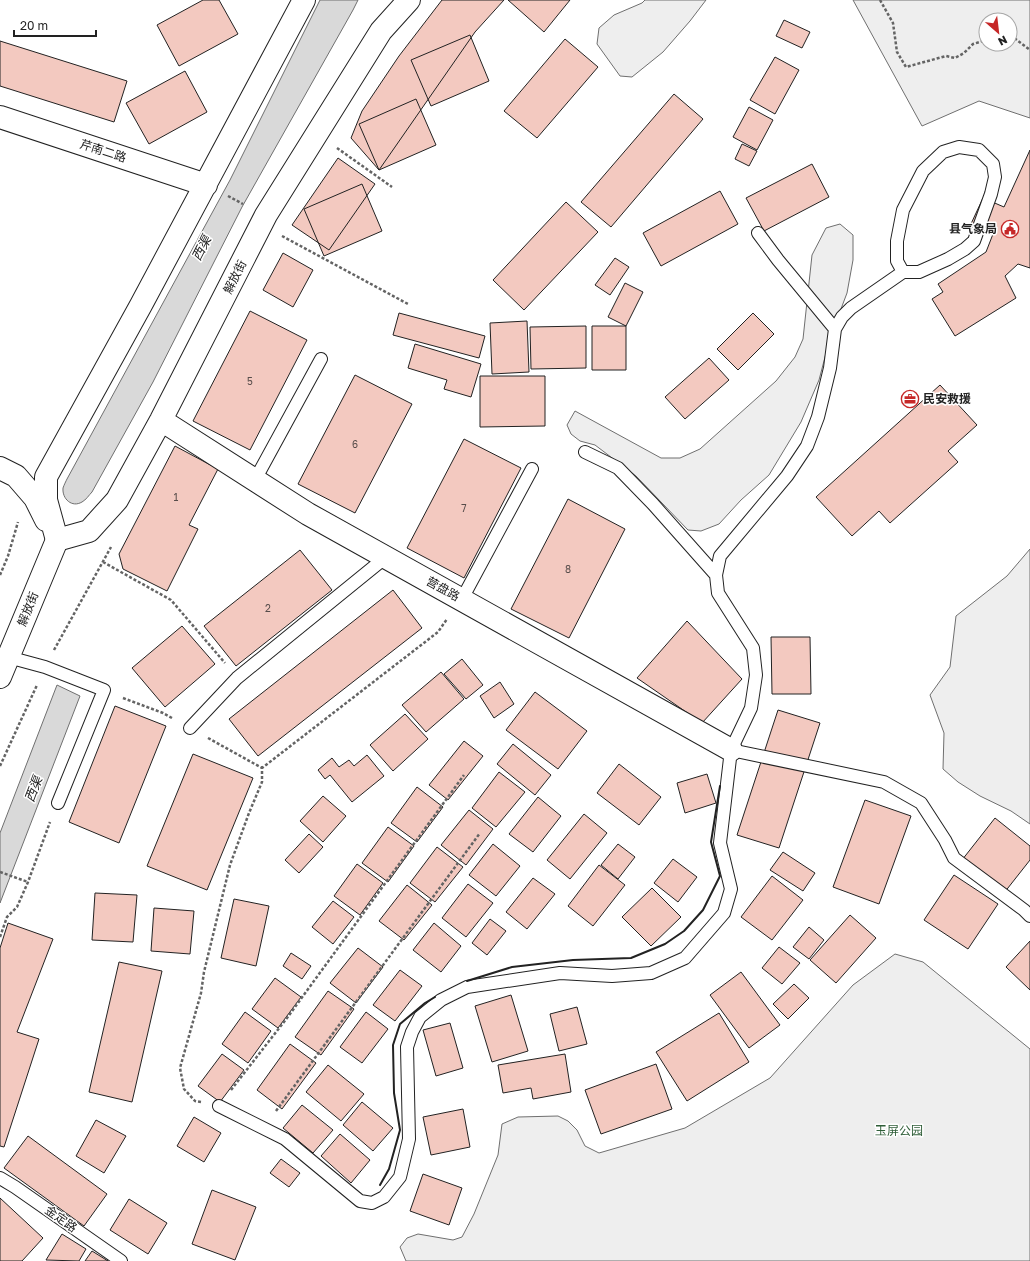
<svg xmlns="http://www.w3.org/2000/svg" width="1030" height="1261" viewBox="0 0 1030 1261" font-family="'Golos Text','Noto Sans SC',sans-serif">
  <rect width="100%" height="100%" fill="#fff"/>
  <path fill="#eee" stroke="#6f6f6f" fill-rule="evenodd" d="M645,0H706L690,21L663,52L632,77L620,76L597,44L599,28L614,15L642,3Z
    M853,0H1030V118L979,101L922,126ZM986,20H1010V44H986Z
    M840,224L853,235V260L847,293L830,338L819,380L801,422L769,475L741,500L719,524L701,531L688,530L636,476L595,445L580,441L571,434L567,425L575,411L661,458H680L700,449L776,381L795,357L803,339L812,255L826,228Z
    M1030,549V824L1011,811L980,796L958,782L943,769L944,733L930,695L950,667L956,616L1007,576Z
    M895,954L923,962L1030,1049V1261H406L400,1247L407,1238L418,1234L453,1240L462,1237L474,1214L498,1155L502,1124L518,1117L558,1116L568,1121L577,1130L585,1146L599,1153L685,1128L770,1078L853,985Z"/>
  <path fill="#d9d9d9" stroke="#6f6f6f" d="M320,0H358L353,10L242,207L153,382L92,492C89,495 86,500 82,502C72,508 62,499 63,488C64,485 66,481 67,479L230,180Z
    M57,685L80,696L0,903V833Z"/>
  <path fill="#f3c9c0" stroke="#222" d="M203,0H219L238,34L179,66L157,25Z
    M442,0H504L475,32L379,170L351,138L362,111L399,56Z
    M508,0H570L544,32Z
    M784,20L810,32L802,48L776,36Z
    M470,35L489,81L431,106L411,60Z
    M565,39L598,67L537,138L504,111Z
    M0,41L127,81L114,122L0,86Z
    M775,57L799,70L775,114L750,100Z
    M185,71L207,112L149,144L126,103Z
    M674,94L703,119L611,227L581,202Z
    M416,99L436,145L379,170L359,124Z
    M749,107L773,120L757,150L733,137Z
    M742,144L757,151L749,166L735,159Z
    M1030,150V268L1018,264L1005,276L1016,298L955,336L932,299L943,292L938,284L986,252L993,234L970,226L983,198L1004,207Z
    M338,158L375,184L329,250L292,225Z
    M812,164L829,197L764,231L746,198Z
    M362,184L382,231L324,256L304,209Z
    M720,191L738,224L661,266L643,233Z
    M566,202L598,232L524,310L493,280Z
    M283,253L313,270L293,307L263,290Z
    M615,258L629,267L610,295L595,285Z
    M625,283L643,292L626,326L608,317Z
    M250,311L307,340L250,450L193,421Z
    M399,313L485,336L479,358L393,335Z
    M753,313L774,334L738,370L717,349Z
    M527,321L529,372L492,374L490,323Z
    M586,326V368L531,369L530,327Z
    M592,326H626V370H592Z
    M415,344L481,364L471,397L444,389L447,380L408,368Z
    M709,358L729,380L685,419L665,397Z
    M355,375L412,404L355,513L298,484Z
    M480,376H545V426L480,427Z
    M940,385L977,425L948,451L958,462L890,523L879,511L852,536L816,497Z
    M464,439L521,468L464,578L407,548Z
    M175,446L218,469L189,525L198,529L167,591L123,569L119,554Z
    M568,499L625,529L569,638L511,609Z
    M300,550L332,590L236,666L204,626Z
    M393,590L422,628L258,756L229,719Z
    M687,621L742,679L702,723L637,678Z
    M182,626L215,664L165,707L132,668Z
    M771,637H810L811,694H772Z
    M462,659L483,685L466,699L444,674Z
    M441,672L464,699L426,732L402,705Z
    M500,682L514,704L494,718L480,696Z
    M535,692L587,731L558,769L506,730Z
    M115,706L166,726L119,843L69,822Z
    M778,710L820,723L779,848L737,835Z
    M405,714L428,739L393,771L370,745Z
    M464,741L483,756L448,800L429,785Z
    M513,744L551,775L535,795L497,764Z
    M193,754L253,778L207,890L147,866Z
    M367,755L384,776L352,802L330,775L325,779L318,770L332,758L339,767L349,760L354,766Z
    M619,764L661,797L639,825L597,793Z
    M499,772L525,792L496,827L472,808Z
    M707,774L716,803L685,813L677,783Z
    M417,787L443,807L417,842L391,823Z
    M323,796L346,816L323,842L300,821Z
    M538,797L561,816L533,852L509,834Z
    M865,800L911,816L879,904L833,887Z
    M469,810L493,829L466,865L441,845Z
    M584,814L607,833L570,879L547,860Z
    M995,818L1030,846V860L1004,893L962,860Z
    M388,827L414,846L388,882L362,863Z
    M309,834L323,847L299,873L285,860Z
    M493,844L520,866L496,896L469,875Z
    M618,844L635,857L618,879L601,865Z
    M437,847L463,867L435,902L410,883Z
    M783,852L815,873L803,891L770,870Z
    M673,859L697,877L678,902L654,883Z
    M357,864L383,883L360,915L334,896Z
    M599,865L625,885L593,926L568,906Z
    M954,875L998,904L968,949L924,920Z
    M772,876L803,900L772,940L741,917Z
    M533,878L555,894L527,929L506,912Z
    M468,884L493,903L466,937L442,918Z
    M407,885L432,905L404,940L379,921Z
    M652,888L681,917L651,946L622,917Z
    M95,893L137,895L133,942L92,940Z
    M234,899L269,906L256,966L221,958Z
    M333,901L354,917L333,944L312,927Z
    M154,908L194,911L190,954L151,951Z
    M850,915L876,938L836,983L810,960Z
    M490,919L506,931L487,955L472,943Z
    M8,923L53,939L17,1032L39,1039L4,1147L0,1146V948Z
    M434,923L461,946L441,972L413,950Z
    M809,927L824,940L809,959L793,947Z
    M1030,941V990L1006,967Z
    M779,947L800,963L782,984L762,968Z
    M358,948L383,967L356,1003L330,983Z
    M291,953L311,966L302,979L283,966Z
    M119,962L162,971L132,1102L89,1092Z
    M400,970L422,986L395,1021L373,1005Z
    M741,972L780,1025L749,1048L710,995Z
    M275,978L301,997L278,1028L252,1009Z
    M794,984L809,998L788,1019L773,1004Z
    M328,991L354,1009L321,1055L295,1037Z
    M511,995L528,1051L492,1062L475,1006Z
    M577,1007L587,1044L559,1051L550,1014Z
    M245,1012L271,1031L248,1063L222,1044Z
    M366,1012L388,1029L362,1063L340,1047Z
    M719,1013L749,1062L687,1101L656,1052Z
    M450,1023L463,1068L436,1076L423,1030Z
    M290,1044L316,1063L282,1109L257,1090Z
    M222,1054L244,1070L220,1102L198,1086Z
    M565,1054L571,1092L533,1099L531,1088L503,1093L498,1065Z
    M656,1064L672,1109L601,1134L585,1090Z
    M328,1065L364,1094L341,1121L306,1092Z
    M362,1102L393,1128L373,1151L343,1125Z
    M302,1105L333,1130L313,1153L283,1128Z
    M463,1109L470,1147L431,1155L423,1117Z
    M194,1117L221,1133L204,1162L177,1146Z
    M96,1120L126,1136L104,1173L76,1156Z
    M340,1134L370,1160L351,1183L321,1156Z
    M28,1136L107,1194L84,1226L4,1168Z
    M281,1159L300,1173L289,1187L270,1173Z
    M423,1174L462,1188L449,1225L410,1211Z
    M212,1190L256,1207L235,1260L192,1244Z
    M0,1198L43,1238L22,1261H0Z
    M129,1199L167,1223L148,1254L110,1230Z
    M62,1234L86,1249L79,1261L46,1260Z
    M92,1251L108,1261H85Z"/>
  <g fill="none" stroke-linecap="round" stroke-linejoin="round">
    <defs>
      <path id="lane" d="M959,147L979,150L993,164L995,177L991,194L974,241L965,249L948,259L919,272H903L897,261V241L903,210L923,171L943,152Z
        M758,233L778,260L835,329
        M585,452L618,468L653,504L716,575
        M255,480L321,359
        M462,599L532,469
        M8,657L45,667L104,690L58,803
        M190,728L237,678L386,557
        M731,750L884,782L921,803L945,840L954,858L1024,910L1030,916
        M219,1106L285,1139L360,1201L372,1203L384,1197L400,1177L409,1139L407,1047L412,1032L420,1017L441,1000L467,987L560,973L612,976L651,973L685,958L724,913L731,889L720,843L731,750L751,708L756,675L753,648L718,593L716,575L720,556L787,476L807,446L818,417L830,368L835,329L842,317L851,308L903,272
        M0,1178L15,1187L121,1261"/>
      <path id="street" d="M0,117L206,185
        M161,420L308,514L731,750
        M0,468L16,476L35,498L46,520
        M57,540L89,531L117,500L161,420L266,215L381,31L409,0
        M57,540L46,500V477L141,305L304,0"/>
      <path id="secondary" d="M0,677L57,540"/>
    </defs>
    <use href="#lane" stroke="#222" stroke-width="14"/>
    <use href="#street" stroke="#222" stroke-width="24"/>
    <use href="#secondary" stroke="#222" stroke-width="24"/>
    <path stroke="#646464" stroke-width="2.5" stroke-dasharray="3 2" stroke-linecap="butt" d="M880,0L893,23L897,52L906,67L946,56L955,58L964,53L973,44L986,40
      M1010,38L1013,37L1030,50
      M337,148L392,187
      M228,196L243,204
      M282,236L408,304
      M103,562L171,600L225,663
      M0,575L8,556L18,522
      M54,650L111,547
      M123,698L163,713L172,718
      M208,738L262,768
      M0,766L37,685
      M0,872L28,882
      M0,937L7,917L17,907L28,882L50,822
      M231,1090L287,1018L464,775
      M201,1102L195,1101L184,1089L180,1068L201,993L204,972L230,865L249,813L262,782V768L438,632L447,619
      M276,1111L480,833"/>
    <use href="#lane" stroke="#fff" stroke-width="12"/>
    <use href="#street" stroke="#fff" stroke-width="22"/>
    <use href="#secondary" stroke="#fff" stroke-width="22"/>
    <path stroke="#222" stroke-width="2" d="M467,981L512,967L573,960L631,958L665,944L684,931L703,910L720,876L711,842L720,786
      M380,1185L389,1169L400,1130L394,1093L393,1045L400,1024L425,1003L435,997"/>
  </g>
  <defs>
    <symbol id="civic-ring" viewBox="-11 -11 22 22"><circle r="9.5" fill="#fff" stroke="#c62828" stroke-width="1.5"/><path d="M-.6-6.5H3V-4.5H.6V-3L4-1V1h2V6H-6V1h2V-1L-.6-3ZM-1.2 2.5V6h2.4V2.5Z" fill="#c62828"/></symbol>
    <symbol id="office-ring" viewBox="-11 -11 22 22"><circle r="9.5" fill="#fff" stroke="#c62828" stroke-width="1.5"/><path d="M-6-3h4V-5.5h4V-3h4V5H-6ZM-1-4.5V-3h2v-1.5ZM-6 0V1H6V0Z" fill="#c62828"/></symbol>
  </defs>
  <g fill-rule="evenodd">
    <use href="#civic-ring" x="1000" y="219" width="20" height="20"/>
    <use href="#office-ring" x="900" y="389" width="20" height="20"/>
  </g>
  <g text-anchor="middle" stroke-width="3" stroke-linejoin="round" paint-order="stroke">
    <g font-size="10" fill="#564c4a">
      <text x="250" y="385">5</text>
      <text x="355" y="448">6</text>
      <text x="176" y="501">1</text>
      <text x="464" y="512">7</text>
      <text x="568" y="573">8</text>
      <text x="268" y="612">2</text>
    </g>
    <g font-size="12" fill="#222" stroke="#fff">
      <text transform="translate(103 151) rotate(18)" y="4">芹南二路</text>
      <text transform="translate(235 277) rotate(-63)" y="4">解放街</text>
      <text transform="translate(443 589) rotate(29)" y="4">营盘路</text>
      <text transform="translate(28 609) rotate(-68)" y="4">解放街</text>
      <text transform="translate(61 1219) rotate(35)" y="4">金定路</text>
    </g>
    <g font-size="12" font-weight="bold" fill="#222" stroke="#fff" text-anchor="end">
      <text x="997" y="233">县气象局</text>
      <text x="923" y="403" text-anchor="start">民安救援</text>
    </g>
    <g font-size="12" fill="#2f5e38" stroke="#fff">
      <text x="899" y="1135">玉屏公园</text>
    </g>
    <g font-size="13" font-style="italic" fill="#222" stroke="#fff">
      <text transform="translate(201 248) rotate(-63)" y="5">西渠</text>
      <text transform="translate(33 789) rotate(-69)" y="5">西渠</text>
    </g>
  </g>
  <g transform="translate(998 32) rotate(152)"><circle r="19" fill="#ffffff" stroke="#a7a7a7"/>
  <path d="M0-3L7 15L0 10L-7 15Z" fill="#c62828"/>
  <text y="-6" font-size="11" font-weight="bold" text-anchor="middle" fill="#222222">N</text>
  </g>
  <path d="M14 30v6h82v-6" fill="none" stroke="#222222" stroke-width="2"/>
  <text x="20" y="30" font-size="12" fill="#222222" stroke="#ffffff" stroke-width="3" paint-order="stroke">20 m</text>
</svg>
